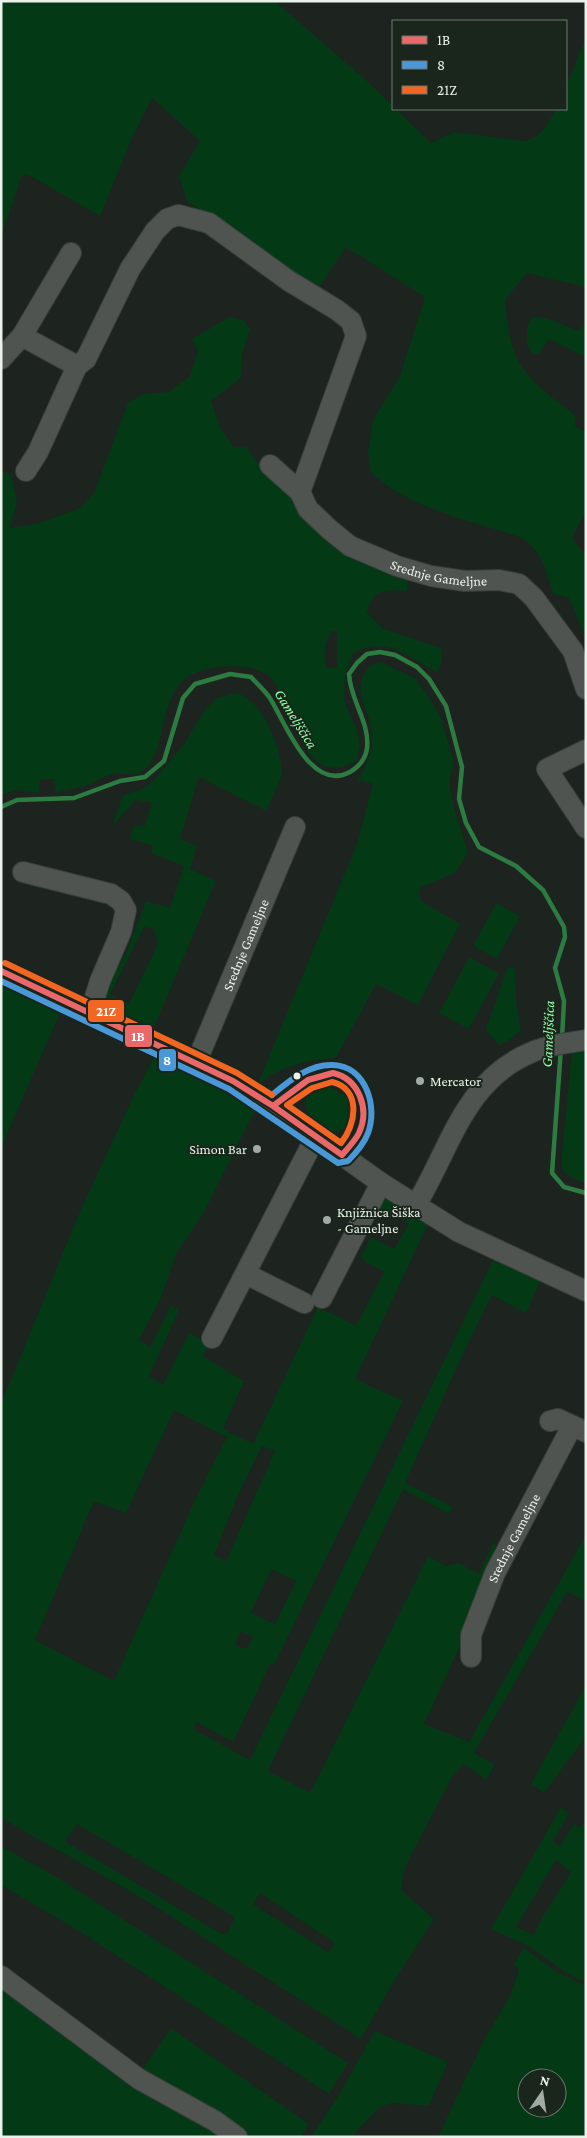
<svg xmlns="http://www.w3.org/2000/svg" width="587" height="2138" viewBox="0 0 587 2138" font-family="'Crimson Pro',serif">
  <rect width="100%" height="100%" fill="#1d231e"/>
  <path fill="#043916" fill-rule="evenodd" d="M1,1H275L368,82L431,143L454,132L523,141C541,139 548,123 556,109H566V86L586,38V287L527,273L505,300C506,317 509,340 516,356C527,381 556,400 576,416L575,426L586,432V511L573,536L575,542L586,555V639L569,598L553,594C546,571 542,550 520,537C474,522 404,507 370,471L368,452L373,420L400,376L425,297L346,247L317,291L187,201L179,176L200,141L152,98L133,136L100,216L27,174L21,177L1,237Z
    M229,317L243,320L250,329L241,358V378L211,401L220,427L234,447H246L257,462L274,477L400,577L408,580L407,591C384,590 373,588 367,613L384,629L441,648L442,663L436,672C408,656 386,636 353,653L346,672L344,687L345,704L357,729L360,745L356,761C304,792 293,709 273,680C269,674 256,669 249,668C231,664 203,667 187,677C175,685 167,708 164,720C160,737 158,757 145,769C137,778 124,773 113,774C103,776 94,783 85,786C75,788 65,790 56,793L54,779L40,780L39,793L17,790L1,795V470L11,475L17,501L10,528L40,523L80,508L94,493L128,403L142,394L169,392L190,376L198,351L192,339ZM330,631L337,632V668L326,667L325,647Z
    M533,317L547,318L579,331L586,322V357L549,339L539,354H531C526,343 524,327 533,317Z
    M381,662L415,678L432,702L441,718L454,763L449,782L454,808L468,853L455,873L419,888L421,901L460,924L418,1005L376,984L336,1058C311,1059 282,1066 261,1082L259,1081L357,844L373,784L357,780C368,767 375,744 371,727C367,704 349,687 371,665Z
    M237,693C263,701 280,745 282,771C282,779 270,802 266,811L199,777L180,839L197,846L190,869L216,881L152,1032L103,1010L99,1005L108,977L118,967L127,951L146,901L170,908L184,866L151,853L153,846L130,839L134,825L145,826L152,803L136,800L112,826L123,795L142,789L153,781L184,744L204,711L217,698ZM144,927L154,929L158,944L129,1004L110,994Z
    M496,903L520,916L497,959L473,946Z
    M469,957L499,973L469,1029L439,1013Z
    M515,967L516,1000L521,1031L500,1046L486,1030L507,968Z
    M1,979L62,1008L1,1148Z
    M586,1047V1183L576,1180L564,1172L561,1164L572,1050Z
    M157,1052L258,1104L203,1214L176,1254L161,1298L139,1340L150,1347L171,1305L179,1310L149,1376L163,1385L189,1333L209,1344L203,1356L244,1381L223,1429L253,1444L318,1307L356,1326L384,1272L360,1258L371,1237L394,1249L409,1224L376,1206L382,1197L429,1222L355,1379L403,1401L274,1665L270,1664L233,1742L196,1722L193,1729L250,1760L494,1258L540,1282L526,1313L492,1295L461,1358L405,1483L453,1507L449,1514L403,1489L268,1771L310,1793L428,1556L445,1566L459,1563L479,1574L493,1542L504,1551L424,1724L469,1742L586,1535V1601L567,1592L474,1753L495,1765L486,1780L464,1764L453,1775L405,1867L401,1890L434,1919L391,1986L361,2039L142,1898L1,1818V1404L78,1216L134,1095ZM174,1410L227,1437L195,1500L114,1681L35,1640L94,1501L126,1513ZM262,1446L275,1451L226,1561L214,1555L237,1497ZM271,1569L296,1581L275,1624L251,1613ZM241,1631L253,1637L246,1649L235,1645ZM77,1824L235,1917L227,1934H222L65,1841ZM260,1893L335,1943L328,1952L253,1904Z
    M325,1080H338L332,1088L344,1095L350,1087C356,1093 359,1103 357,1112C341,1162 273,1100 325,1080Z
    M586,1685V1736L544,1793L531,1784Z
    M561,1807L569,1813L553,1841L560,1846L574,1824L580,1828L586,1820V1982L568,1974L530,1947L491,1929ZM556,1860L571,1872L541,1919L534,1935L516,1927Z
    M1,1846L60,1879L348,2063L329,2094L79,1931L1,1885Z
    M524,1948L557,1972L586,1986V2137H438L483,2042L511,1994L519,1969L514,1964ZM527,2078H557V2108H527Z
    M1,1982L227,2137H1Z
    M171,2028L309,2124L301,2137H243L140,2073Z
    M375,2031L448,2062L429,2106L391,2103L379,2108L351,2137H311L337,2098Z"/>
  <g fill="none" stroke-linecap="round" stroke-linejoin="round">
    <path stroke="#2c7c41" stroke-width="4.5" d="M1,807L17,800L74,798L120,781L145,777L164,761L183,698L195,684L230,674L251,677C257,684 266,691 271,700C286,724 311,793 350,772C359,767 366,758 367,748C370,722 350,700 349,674L357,663L367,654L380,652L395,655L417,667L429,679L446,706L462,767L459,799L466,823L479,847L516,866L543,890L564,927L565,937L555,968L564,1001L562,1038
      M561,1048L552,1173L564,1187L586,1193"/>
    <defs>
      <g id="minor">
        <path d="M22,336L71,253"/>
        <path d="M1,359L22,336L77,366"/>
        <path id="s1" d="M270,465L300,492L308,509L329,529L350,546L397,566L431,576L465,581L499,580L519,584L534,598L573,651L586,689"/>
        <path d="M26,471L38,452L77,366L86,359L130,269L155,231L167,219L178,215L209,223L289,281L337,310L351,321L356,336L300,492"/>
        <path d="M586,750L547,769L586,828"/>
        <path d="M23,872L111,894L121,901L126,910L121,932L100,981L90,1013"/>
        <path d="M1,971L233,1081L273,1106L381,1183L459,1232L586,1291"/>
        <path id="s2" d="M196,1063L295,827"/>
        <path d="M416,1205C450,1149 464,1081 530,1053C547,1045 567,1043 586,1040"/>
        <path d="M246,1274L304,1303"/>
        <path d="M322,1298L381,1183"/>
        <path d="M212,1338L316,1136"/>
        <path d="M550,1421L558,1419L586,1432"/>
        <path id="s3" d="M471,1657V1635L495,1573L572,1426"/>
        <path d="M1,1976L139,2079L215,2121L237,2137"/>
      </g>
    </defs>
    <use href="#minor" stroke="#383e39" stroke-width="22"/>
    <use href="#minor" stroke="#505450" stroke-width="20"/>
    <defs>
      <path id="bus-1" d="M1,971L233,1081L273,1106
        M333,1073C359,1079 370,1109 359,1133C355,1141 348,1148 342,1155L273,1106L308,1080Z"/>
      <path id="bus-2" d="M1,981L229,1089L338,1163L348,1161C356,1153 364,1144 368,1133C378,1107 366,1066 333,1065C309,1064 289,1081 272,1095"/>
      <path id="bus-3" d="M5,963L237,1073L272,1095
        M332,1082C362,1089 356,1125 341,1143L287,1105L312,1088Z"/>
    </defs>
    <use href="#bus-1" stroke="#1a261c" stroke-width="10"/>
    <use href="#bus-2" stroke="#1a261c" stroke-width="10"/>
    <use href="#bus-3" stroke="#1a261c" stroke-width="10"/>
    <use href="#bus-1" stroke="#ea676a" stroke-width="6"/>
    <use href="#bus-2" stroke="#4a98d8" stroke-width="6"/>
    <use href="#bus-3" stroke="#f26522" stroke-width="6"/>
  </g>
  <circle fill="#eaf2eb" stroke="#1a261c" stroke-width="2" cx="297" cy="1076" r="4.5"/>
  <g fill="#a2aaa3" stroke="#1a261c" stroke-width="2">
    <circle cx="420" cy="1081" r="5"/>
    <circle cx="257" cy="1149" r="5"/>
    <circle cx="327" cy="1220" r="5"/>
  </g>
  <g text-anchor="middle" stroke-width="4" stroke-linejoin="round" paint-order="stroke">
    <g font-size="14" fill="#eaf2eb" stroke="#1a261c">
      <text dy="5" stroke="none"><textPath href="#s1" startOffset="209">Srednje Gameljne</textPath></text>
      <text dy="5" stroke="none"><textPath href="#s2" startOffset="128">Srednje Gameljne</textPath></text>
      <text dy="5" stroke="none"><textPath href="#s3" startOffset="128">Srednje Gameljne</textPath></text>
    </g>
    <g font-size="14" fill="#eaf2eb" stroke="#1a261c" text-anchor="start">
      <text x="430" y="1086">Mercator</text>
      <text x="247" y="1154" text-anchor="end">Simon Bar</text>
      <text x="337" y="1217">Knjižnica Šiška<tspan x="337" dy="16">- Gameljne</tspan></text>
    </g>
    <g font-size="15" font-style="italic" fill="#90ffa6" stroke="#1a261c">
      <text transform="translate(296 719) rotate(58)" y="5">Gameljščica</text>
      <text transform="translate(548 1034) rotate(-88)" y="5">Gameljščica</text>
    </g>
  </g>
  <g stroke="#1a261c" stroke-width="2">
    <rect x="87" y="999" width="38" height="24" rx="5" fill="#f26522"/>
    <rect x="124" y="1024" width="29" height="24" rx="5" fill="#ea676a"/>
    <rect x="158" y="1048" width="19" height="24" rx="5" fill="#4a98d8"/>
  </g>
  <g font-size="14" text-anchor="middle" font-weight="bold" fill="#fff">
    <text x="106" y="1016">21Z</text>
    <text x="138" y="1041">1B</text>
    <text x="167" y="1065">8</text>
  </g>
  <rect width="587" height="2138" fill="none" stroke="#eaf2eb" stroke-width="5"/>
  <rect x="392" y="20" width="175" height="90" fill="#1a261c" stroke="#6d786f"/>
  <rect x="402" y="36" width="25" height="8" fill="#ea676a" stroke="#6d786f"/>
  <text x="437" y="45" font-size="15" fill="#eaf2eb">1B</text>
  <rect x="402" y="61" width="25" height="8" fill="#4a98d8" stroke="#6d786f"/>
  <text x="437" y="70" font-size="15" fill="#eaf2eb">8</text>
  <rect x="402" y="86" width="25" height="8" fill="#f26522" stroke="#6d786f"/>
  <text x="437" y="95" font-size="15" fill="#eaf2eb">21Z</text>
  <g transform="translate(542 2093) rotate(13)"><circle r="24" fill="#1a261c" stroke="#6d786f"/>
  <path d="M0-4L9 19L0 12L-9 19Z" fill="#a2aaa3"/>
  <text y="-8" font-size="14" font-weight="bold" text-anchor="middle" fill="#eaf2eb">N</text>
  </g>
</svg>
